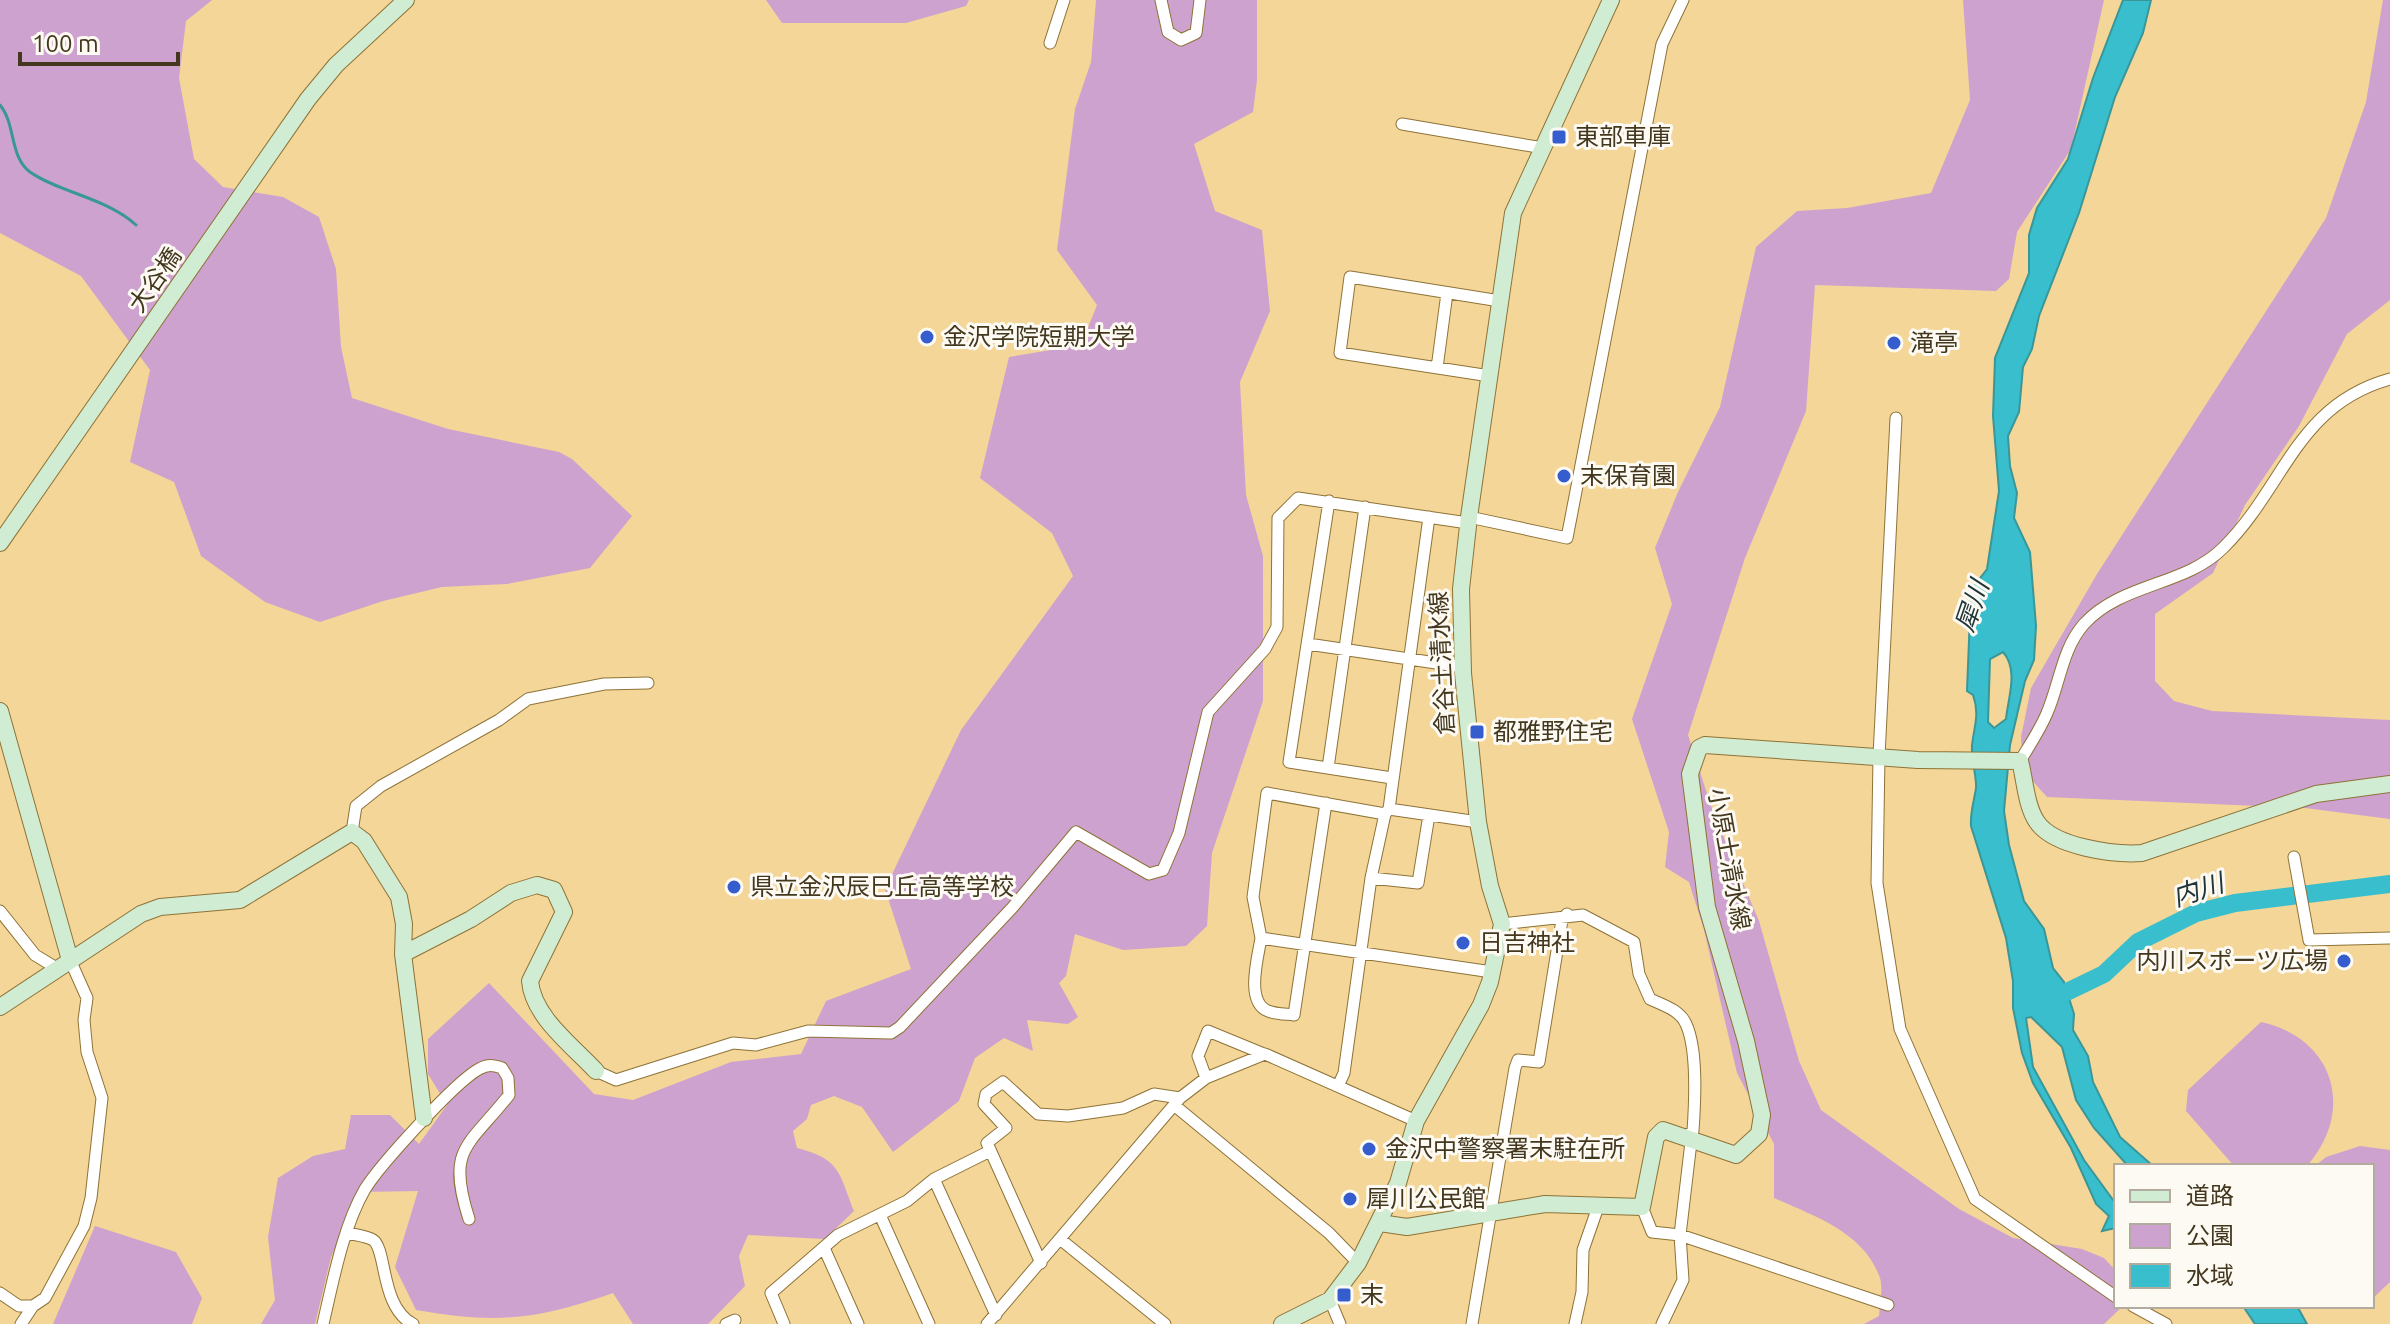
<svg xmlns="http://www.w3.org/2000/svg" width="2390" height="1324" viewBox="0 0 2390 1324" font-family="Ubuntu,'Noto Sans JP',sans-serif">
  <rect width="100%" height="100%" fill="#f3d698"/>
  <path fill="#cea2cf" d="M0,0H212L186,21L179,78L194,159L223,187L283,197L319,217L336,269L341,347L352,398L448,429L559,452L572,459L632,516L590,568L507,584L442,587L383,601L320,622L265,602L201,556L174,482L130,462L150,370L81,276L0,233Z
    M766,0H969L966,6L906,23H782Z
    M1096,0H1257V80L1253,112L1194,144L1215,211L1262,230L1270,311L1240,382L1246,495L1263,556V701L1212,853L1207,926L1186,946L1123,950L1075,934L1066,976L1059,983L1078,1017L1068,1024L1027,1020L1033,1051L1004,1038L975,1058L959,1101L893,1152L862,1107L834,1096L811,1105L807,1119L793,1131L797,1148C840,1159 839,1172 854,1211L825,1239L748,1235L739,1256L745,1286L708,1324H633L613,1293C536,1320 497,1324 416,1310L395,1267L418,1191L360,1192L331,1257L315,1324H261L275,1300L268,1237L278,1178L313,1156L345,1149L351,1115H390L419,1144L447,1105L428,1074V1039L489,983L594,1094L633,1100L731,1062L801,1054L826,1001L911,969L885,889L961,730L1073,576L1052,533L980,478L1009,357L1081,345L1097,305L1057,250L1075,109L1091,62Z
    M1963,0H2104L2071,149L2017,232L2009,279L1996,291L1815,285L1806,411L1745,558L1688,735L1713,812L1759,921L1799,1061L1821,1110L1959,1209L2013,1238L2082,1249L2104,1258L2116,1271V1306H2123L2104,1324H1864L1879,1316C1880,1305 1883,1288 1880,1278C1864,1232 1814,1216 1774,1198V1144L1737,1073L1704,930L1689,882L1665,867L1669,832L1632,719L1672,604L1655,548L1678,492L1720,407L1756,247L1797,211L1847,208L1931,193L1970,100Z
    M2383,0H2390V300L2347,334L2299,426L2245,505L2213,573L2155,614V681L2174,701L2212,711L2390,720V819L2305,808L2047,797L2023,770L2021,737L2031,688L2097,574L2326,218L2366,102Z
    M2261,1022C2334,1038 2356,1110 2307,1166H2234L2186,1111L2188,1090Z
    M2360,1146L2390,1150V1282L2372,1299V1166H2315L2326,1157Z
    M95,1226L176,1252L202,1298L192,1324H53Z"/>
  <path fill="#38becc" stroke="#3b9698" stroke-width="2" fill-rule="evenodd" d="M2123,0H2151L2143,33L2115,97L2079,213L2039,316L2032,349L2023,367L2019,412L2008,436L2010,466L2017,493L2014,518L2030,552L2036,626L2034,660L2025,681L2010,745L2004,811L2009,845L2024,901L2044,929L2053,968L2064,982L2074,1014L2073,1030L2088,1056L2093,1082L2120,1137L2153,1166H2128L2094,1128L2076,1100L2062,1047L2031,1017L2026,1018L2033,1067L2084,1160L2116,1204V1228L2102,1231L2109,1216L2096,1204L2071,1148L2033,1083L2022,1053L2013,1008V981L2006,938L1971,826C1970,812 1974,802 1976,788C1977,778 1971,759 1972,745C1974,727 1980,714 1973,695L1967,691L1971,590L1987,569L1999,491L1993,416L1995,358L2029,273V235L2037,208L2068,159L2093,78ZM2003,652C2019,670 2008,698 2006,719L1994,728L1988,722L1990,659Z
    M2243,1306H2297L2307,1324H2255Z"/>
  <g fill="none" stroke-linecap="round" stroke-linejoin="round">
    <path stroke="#3b9698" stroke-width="3" d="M0,105C16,124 9,156 30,172C58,192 107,198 136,225"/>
    <path stroke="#38becc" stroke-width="18" d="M2046,1002L2104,974L2138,942L2196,913L2235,903L2390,884"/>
    <defs>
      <path id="street" d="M1161,0L1168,32L1181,40L1196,33L1200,0
        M1050,43L1064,0
        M1402,124L1543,148
        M1437,368L1447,293
        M1490,376L1340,353L1350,277L1500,301
        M1896,418L1879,756L1877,883L1900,1029L1975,1199L2116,1297
        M1329,501L1289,762L1392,778
        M1469,517L1567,538L1662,44L1683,0
        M1308,644L1463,667
        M2020,761C2029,746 2040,730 2047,713C2060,683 2062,649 2084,624C2121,583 2185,586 2223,548C2285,487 2296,405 2390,379
        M1328,768L1365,507
        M1389,809L1478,822
        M1385,814L1267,793L1253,897L1261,938L1492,972
        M352,832L356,806L381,786L499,720L528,699L604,684L648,683
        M2294,857L2309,940L2390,938
        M1371,878L1418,883L1429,815
        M0,911L35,955L58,969
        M1502,924L1583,915L1634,942L1639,974L1650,999C1663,1005 1680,1010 1686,1024C1698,1050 1695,1102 1693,1131L1684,1138
        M1261,938C1258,957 1245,1002 1268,1011C1275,1014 1286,1014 1294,1015L1326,803
        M596,1071L616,1080L733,1043L756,1045L808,1031L891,1033L900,1027L1012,908L1076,832L1149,874L1163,870L1179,833L1208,712L1265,649L1277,627L1278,518L1298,498L1468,523
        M1206,1078L1198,1056L1208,1031L1264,1054
        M1338,1086L1344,1073L1371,878L1385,814L1389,809L1429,517
        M1174,1105L1329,1233L1358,1263
        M934,1179L990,1151
        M1642,1207L1652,1232L1680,1235L1888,1305
        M880,1215L929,1324
        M348,1233C355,1235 367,1236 373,1240C387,1249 380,1307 413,1324
        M1060,1239L1165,1324
        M824,1248L858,1324
        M1041,1263L987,1143L1006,1128L984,1104L986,1094L1003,1082L1038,1114L1068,1116L1123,1108L1154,1094L1180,1098
        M0,1293L19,1306H33
        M1330,1300L1340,1324
        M2133,1306L2166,1324
        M21,1324L33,1306L45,1298L84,1226L91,1198L102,1098L87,1052L84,1020L87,998L70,960
        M323,1324C333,1281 343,1227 365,1189C380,1165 455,1082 479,1069C488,1064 493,1065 502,1068L508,1078L509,1095C468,1147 446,1148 469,1219
        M726,1324L735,1320
        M784,1324L771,1293L838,1235L907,1201L934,1179L996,1315
        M987,1324L1180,1098L1206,1078L1265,1054L1416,1121
        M1472,1324L1515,1068L1518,1060L1539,1062L1562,920L1567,914
        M1575,1324L1582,1292L1583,1250L1599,1204
        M1662,1324L1683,1280L1680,1235L1691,1142"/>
      <path id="secondary" d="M0,543L308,99L336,65L406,0
        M0,711L70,960
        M403,954L471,919L511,893L537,885L554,890L564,912L530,981C533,1017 573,1046 596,1071
        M0,1007L141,914L160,907L240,900L352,832L364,841L399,897L404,924L403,954L424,1118
        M1380,1223L1407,1227L1545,1204L1642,1207L1656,1137L1663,1130L1736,1155L1759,1134L1762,1115L1746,1041L1707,907L1690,774L1699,748L1705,745L1918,760L2020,761C2025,780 2026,806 2037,822C2054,847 2114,855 2142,853L2316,794L2390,784
        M1282,1324L1330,1300L1358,1263L1398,1183L1416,1121L1481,1005L1490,982L1502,924L1490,886L1478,822L1463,673L1461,589L1469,517L1513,213L1611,0"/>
    </defs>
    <use href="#street" stroke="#8e7337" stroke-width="13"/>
    <use href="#secondary" stroke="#8e7337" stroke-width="18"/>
    <use href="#street" stroke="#fff" stroke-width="11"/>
    <use href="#secondary" stroke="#d0ecd2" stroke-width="16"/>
  </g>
  <g fill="#355dcd" stroke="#fdfaf4" stroke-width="3">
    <rect x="1551" y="129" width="16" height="16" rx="4"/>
    <circle cx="927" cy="337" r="8"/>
    <circle cx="1894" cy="343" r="8"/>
    <circle cx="1564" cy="476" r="8"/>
    <rect x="1469" y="724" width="16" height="16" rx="4"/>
    <circle cx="734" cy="887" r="8"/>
    <circle cx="1463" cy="943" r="8"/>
    <circle cx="2344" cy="961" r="8"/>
    <circle cx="1369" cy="1149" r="8"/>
    <circle cx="1350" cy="1199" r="8"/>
    <rect x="1336" y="1287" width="16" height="16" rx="4"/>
  </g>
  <g text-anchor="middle" stroke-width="6" stroke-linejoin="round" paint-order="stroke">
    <g font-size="24" fill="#43371e" stroke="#fdfaf4" text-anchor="start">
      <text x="1575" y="145">東部車庫</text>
      <text x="943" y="345">金沢学院短期大学</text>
      <text x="1910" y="351">滝亭</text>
      <text x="1580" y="484">末保育園</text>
      <text x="1493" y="740">都雅野住宅</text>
      <text x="750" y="895">県立金沢辰巳丘高等学校</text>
      <text x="1479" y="951">日吉神社</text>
      <text x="2328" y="969" text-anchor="end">内川スポーツ広場</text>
      <text x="1385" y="1157">金沢中警察署末駐在所</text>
      <text x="1366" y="1207">犀川公民館</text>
      <text x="1360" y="1303">末</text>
    </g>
    <g font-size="24" fill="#43371e" stroke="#fdfaf4">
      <text transform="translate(155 280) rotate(-55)" y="8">大谷橋</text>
      <text transform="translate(1442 663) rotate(-93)" y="8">倉谷土清水線</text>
      <text transform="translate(1729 859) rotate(80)" y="8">小原土清水線</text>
    </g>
    <g font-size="26" font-style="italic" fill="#203639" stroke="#fdfaf4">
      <text transform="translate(1972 606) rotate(-71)" y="9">犀川</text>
      <text transform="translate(2198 890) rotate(-18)" y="9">内川</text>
    </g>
  </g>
  <rect x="2114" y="1164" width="260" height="144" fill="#fdfaf4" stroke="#b3ac9e" stroke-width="2"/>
  <rect x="2130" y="1190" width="40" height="12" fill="#d0ecd2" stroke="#b3ac9e" stroke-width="2"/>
  <text x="2186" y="1204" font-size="24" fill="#43371e">道路</text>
  <rect x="2130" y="1224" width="40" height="24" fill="#cea2cf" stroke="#b3ac9e" stroke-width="2"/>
  <text x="2186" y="1244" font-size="24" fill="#43371e">公園</text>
  <rect x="2130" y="1264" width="40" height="24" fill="#38becc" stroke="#b3ac9e" stroke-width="2"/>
  <text x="2186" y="1284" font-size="24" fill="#43371e">水域</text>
  <path d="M20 52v12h158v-12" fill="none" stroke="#43371e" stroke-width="4"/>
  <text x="32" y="52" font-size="24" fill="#43371e" stroke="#fdfaf4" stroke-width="6" paint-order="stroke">100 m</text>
</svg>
